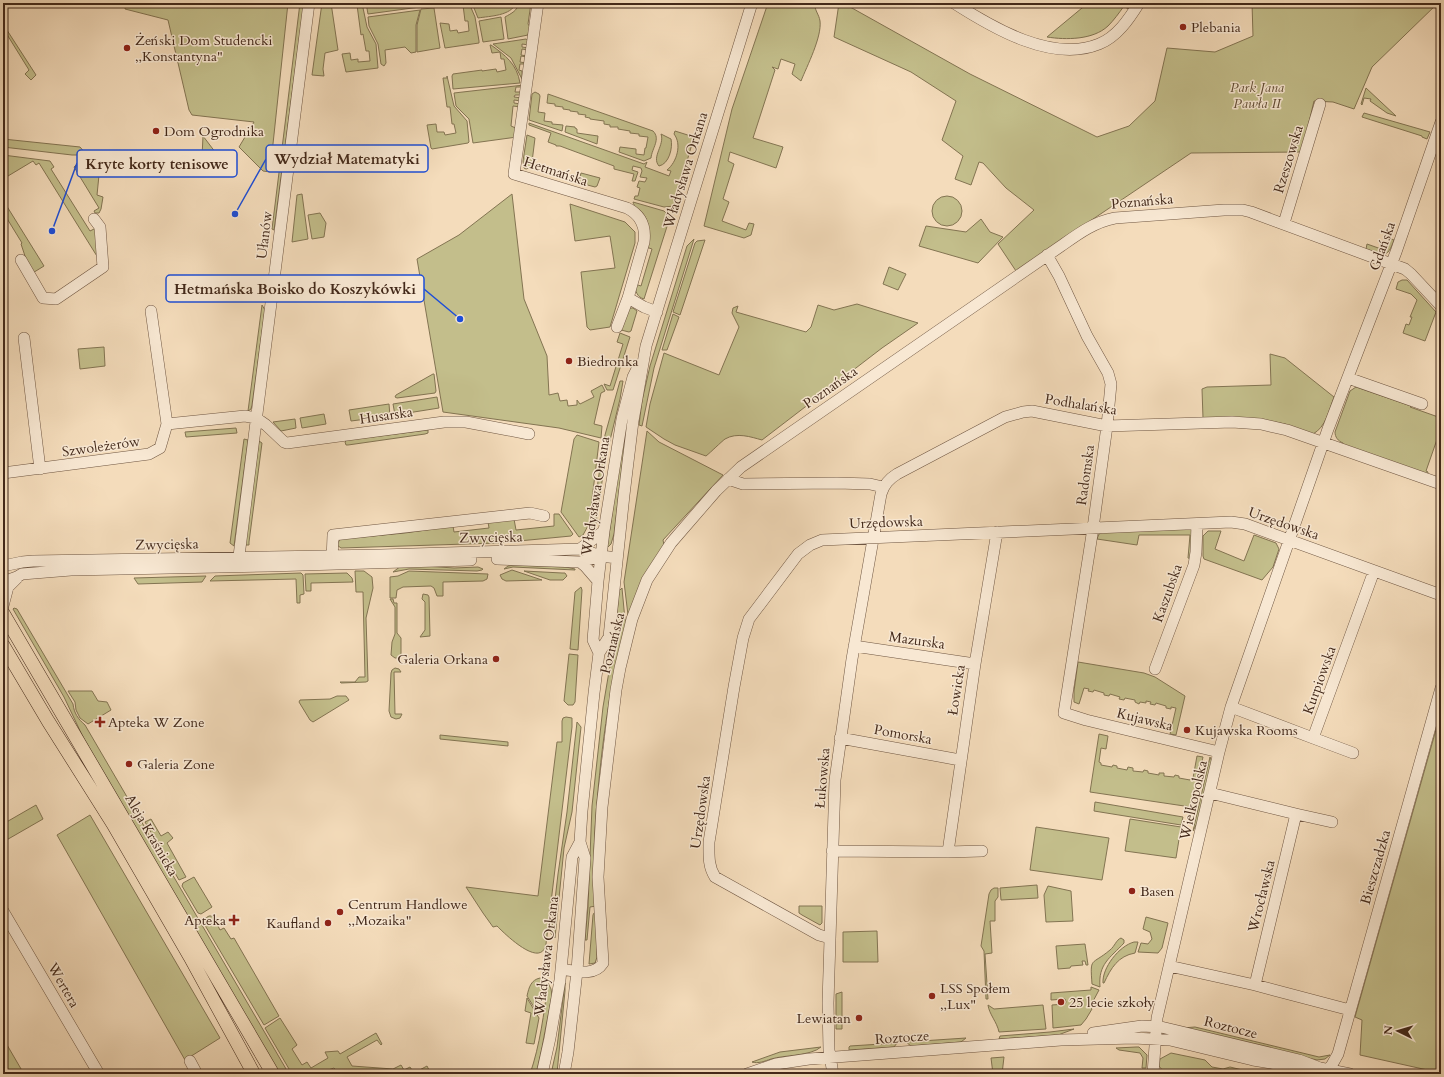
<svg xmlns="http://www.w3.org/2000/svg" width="1444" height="1077" viewBox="0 0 1444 1077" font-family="Cardo,serif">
  <rect width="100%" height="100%" fill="#f4dcbb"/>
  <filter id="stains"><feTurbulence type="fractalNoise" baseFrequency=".005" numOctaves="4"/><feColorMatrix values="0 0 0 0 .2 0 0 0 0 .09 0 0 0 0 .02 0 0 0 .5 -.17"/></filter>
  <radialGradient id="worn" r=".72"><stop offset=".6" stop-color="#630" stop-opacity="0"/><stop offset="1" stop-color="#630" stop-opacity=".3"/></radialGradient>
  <path fill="#c3be8b" stroke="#837452" d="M126,3H288L270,172L263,171L239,147L254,122L192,115L189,110L168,20L125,9Z
    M300,3H304L274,230L272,229Z
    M322,3H331L338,50L325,53L323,69L324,76L312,75Z
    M359,3H362L367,27L376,44L378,68L346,72L342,54L350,53L351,60L358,59V62L370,61L369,51H366L363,34L361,35L357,5L359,4Z
    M366,3H420V7L368,14Z
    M460,3H469L475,17L479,41V43L445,48L440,23L449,24L450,31L457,30L458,33L469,31L468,21H465L463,5H460Z
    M472,3H516C511,16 490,16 478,18Z
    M519,3H531L528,24L530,27L528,35L508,39L505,17C512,13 517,11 519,3Z
    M768,3H815C814,10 819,14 820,21C822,37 807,66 801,81L792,74L795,64L781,59L778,69L772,67L775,70L753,138L783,147L776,168L730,152L728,161L734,164L723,199L729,202L722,221L746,230L749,223L754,224L751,235L744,238L704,226L732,109Z
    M839,3H843L970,74L1097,137L1129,126L1155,101L1167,48L1215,52L1253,36L1252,3H1438L1372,67L1354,109L1333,102L1314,101L1302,152L1191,153L1016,271L998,244L1034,210L1006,188L983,163L979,162L971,185L955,179L963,156L942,140L956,101L911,72L834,37Z
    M1088,3H1132L1128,9L1124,6C1119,13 1114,20 1108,26C1093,40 1066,40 1047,37Z
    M434,8L440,48L417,52V25L421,9Z
    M420,10L416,25V52L411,53L405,47L385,50L386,63L384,66L381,64L378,44L369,26L368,17Z
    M501,17L504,39L483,42L479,21Z
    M3,24L36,75L31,80L25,74L29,70L3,28Z
    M526,39L529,41V45L522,44V47L529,48L528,50L522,49L521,55L527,56V57L521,56L520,62L526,63V64H520L519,70L522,71V79L511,58L493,44Z
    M490,45H491C505,55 517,64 520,83L453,89L452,76L453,74L482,70V71L496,69L497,72L506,70L504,59H501L500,52L492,53Z
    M447,76L454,106L467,121L469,142L468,143L432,149L431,148L427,125L436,124L437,132H444L445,135L456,133L454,124H452L450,107H447L443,78H447Z
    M524,85L523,87H516L515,92H522V95H515L514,97L522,98L521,101L514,100V103L521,104V107L513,106L511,126L518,129L517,137L473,143L469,119L456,106L454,93Z
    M1366,88L1396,116L1387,113L1370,101L1371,99L1364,98L1362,105L1361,104Z
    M535,92L539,94L540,96L538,112L545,113L544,121L552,122V124L563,125L562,131L529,120L532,94Z
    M548,94L653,131C661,139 652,148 651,158L644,161L619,152L620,147L636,149V154L644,155L645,148H646L648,137L639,136V134L630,133V131L618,129V127H610V125L604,124V121L590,119V118L585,117L586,115L578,114V112L570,111V110L563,109V107L555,106V104L547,103Z
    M1364,113L1430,132L1427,139L1422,137V136L1362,117Z
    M529,123L644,164L647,162L645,167L669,176L671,171L667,170C677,162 682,144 674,134L675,131L694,137L674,206L664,207L634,199L635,196H638L640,188L637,187L639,181L645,182L647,178L640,177L642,171L641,168L633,166L632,170L638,172L635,181H632L634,174L614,169V166L560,146H556V145L548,142L551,133L529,125Z
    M566,126L575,127V128L577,129V133L598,136L597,144L565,132Z
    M661,134L671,139C673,148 669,164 659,166C651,157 665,145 661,134Z
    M527,135L535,138L532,162L535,166L551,171L550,173L529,168L526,169L524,168L523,161Z
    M203,136L222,161L202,157Z
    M3,139L80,147L87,155H72L3,147Z
    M3,155L50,161L54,167L51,169L90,231L96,228L100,261L39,163L36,165L33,161L3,179Z
    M76,165L96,166L102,171L103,175H99L97,195L103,197L101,209L99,213H95L94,211L99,208L74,167Z
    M581,173L600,178L597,186L595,187L580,183L579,181Z
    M302,194L308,239L292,242L297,195Z
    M512,194L524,299L547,356L549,395L558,393L560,401L567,400L568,406L577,405V400L580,404L594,397L591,391L602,385L605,391L601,393L594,424L602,426L601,438L559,428L443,412L417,259L459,235Z
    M932 211a15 15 0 1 1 30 0a15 15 0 1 1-30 0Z
    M3,200L44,266L31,274L21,244L22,243L3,212Z
    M633,202L664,211L670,217L644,299C637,297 635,291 635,284L641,286L652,249L646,247C649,234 651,222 641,211C638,208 634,207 633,202Z
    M570,204L625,222L635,232V243L610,327L590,330L587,327L581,272L615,268L610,236L575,241Z
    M320,213L326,223L324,237L312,239L308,215Z
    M981,219L990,232L1003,237L978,263L919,246L926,226L966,232Z
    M1389,238L1394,240C1387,260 1383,255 1366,249L1367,244L1384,250Z
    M694,239L654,368L642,426L639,425L642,401L650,366L687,246Z
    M705,240L680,315L673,312L695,243L697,241Z
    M889,267L906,274L898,290L883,284Z
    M1402,280H1407L1436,312L1425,341L1403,333L1406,324L1409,325L1412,317H1410L1417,300L1411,294L1396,289L1398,282Z
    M857,304L918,323L882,348L762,440C751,437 737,432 725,439C721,442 711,452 706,456L675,445L664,439L646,427L650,404L664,353L719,375L739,327L732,313L733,308L738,306L736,312L806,332L811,327L818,305L834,310Z
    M262,305L265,310L252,405L251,409L248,411Z
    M629,308H633L637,311L631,331L629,332L621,330Z
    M673,314L679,317L667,350H662Z
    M620,333L630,337L613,390H607L604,384L610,386L623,344L617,342Z
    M104,347L105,366L80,369L78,349Z
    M1270,354L1285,358L1334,397C1329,410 1326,427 1313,434L1285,424L1259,419L1203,418L1202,389L1207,387L1271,385Z
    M433,374H434L436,391L435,393L397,398L395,397L396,395Z
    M620,381H623L620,399L605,461L596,523L592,533L586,538L591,530L595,513L598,481L605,435Z
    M1356,387L1411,406L1410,407L1441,418V428L1426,471L1428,472L1427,476L1342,445L1343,443C1338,441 1335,437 1335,432L1350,391Z
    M437,397L439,408L395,415L393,404Z
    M389,404L390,416L351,421L349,410Z
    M324,414L326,424L302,428L300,418Z
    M628,418L614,534L611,544L607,548L626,419Z
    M295,419L296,428L281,431L273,422Z
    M236,428L237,433L186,437L185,432Z
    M428,430V433L425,434L348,445H346L345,442L347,440Z
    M647,431L659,442L723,475L663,540L664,545L628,615L624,582Z
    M577,435L599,442L589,524L583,535L579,537L561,512L574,439Z
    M244,439L248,440L234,546L230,543Z
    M259,441L262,443L249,542V545H245Z
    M554,514H559L573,534L571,536L498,543L341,548L337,545L340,539L405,533L453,526L454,532L489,528L488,522L514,519L516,530L554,526Z
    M1190,529L1192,531L1191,559L1188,558L1190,535H1139L1137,545L1097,539L1099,534L1103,532Z
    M1208,531H1221L1215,549L1244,561L1254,535L1276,543L1279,549L1273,567L1262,580L1204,559L1203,556V536Z
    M409,565L454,568L478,567L483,569L482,570L477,571L409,569L393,572L401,566Z
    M515,565L566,567L575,569V570L513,567L504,569L508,566Z
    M512,570L542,580L506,581L502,579L500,575Z
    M355,571H364L372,577L373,588L366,618L368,681L366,682L341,683L340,682H355L359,677H365L363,592H356Z
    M409,571L488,574L487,579L483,581L443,582V596H437L434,588L431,586L403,587L397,590L396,598H390V577L398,576Z
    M524,571L562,573H565L567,576L563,580H550Z
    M301,573L303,575L304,594L300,595V603H297L296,579L210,581L215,576Z
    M347,573L352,578L353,582L311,583V591H306L305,574Z
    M206,576L202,582L138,584L134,578Z
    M581,587L582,590L578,650L570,649L575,592Z
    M622,588L625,620L627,621C608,688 600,758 595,827L594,848L596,906L590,907L587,940H585L588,907L592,806L603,707L615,636L619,591Z
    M423,594L428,595L429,597L430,636L420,637L425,630V602L422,599Z
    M390,599H393L394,603H397V633L401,638V655L398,658H395L391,655L392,642L395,634V607Z
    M14,608L17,609L73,704C74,713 78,719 85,725L289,1074H279L84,739L64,697L13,609Z
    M569,654L578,655L575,702L573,705H568L564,701Z
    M1078,662L1144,673L1155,677L1185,696L1176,735L1170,734L1176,708L1171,707V709L1166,708V706L1156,703L1155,705L1150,704L1151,702L1146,701V703L1140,702L1139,704L1135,702V700L1125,698L1124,700L1119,699L1120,697L1110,694L1109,696L1104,695V693L1094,690L1093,692L1088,691L1089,689L1084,688L1079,704L1074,702V691Z
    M395,668L399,669L401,672H394L395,714H402L400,718L396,719L391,717L389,711L391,673L392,670Z
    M68,691H92L98,701L107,702L111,710L88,724L80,718L76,710L75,702Z
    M337,696H346L349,700L313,722L310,720L299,702L300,700L330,699Z
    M1441,712V1073L1360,1055L1362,1020L1355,1017Z
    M566,717L572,718V727L546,944C541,970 504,933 497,926L493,927L483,913L466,887L538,896L557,742H562V721L563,718Z
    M577,722L581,727L572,812L564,848L555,938L551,934L558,874L567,812Z
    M1099,734L1108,736L1106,749L1101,748L1099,762L1101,763V765L1112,767L1113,765L1117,766V768L1127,770L1128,767L1133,768V771L1143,772L1144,770L1148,771V773L1159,775V773H1164V776L1174,777L1175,775L1179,776V778L1190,780L1191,778H1193L1197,756L1203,757L1191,807L1090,792Z
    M440,735L508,742V746L440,739Z
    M1210,757L1212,762L1198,821L1193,831Z
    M1095,802L1183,817L1181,825L1094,811Z
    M36,805L43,819L3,842V824Z
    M90,815L220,1038L185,1060L57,835Z
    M151,819L161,836L168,832L173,838L167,843L186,877L179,880L145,822Z
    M1130,819L1181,827L1176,858L1125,851Z
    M1036,827L1109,838L1102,880L1030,870Z
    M194,877L212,907L201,914L198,913L182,886L183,883Z
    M1037,885L1038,898L1001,900L1000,888Z
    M1048,886L1071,891L1073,921L1046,922L1044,895Z
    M994,888H998V897L995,901V921H990L992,953L985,954L988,999H986L984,951L981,946L989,894L991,890Z
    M799,906H822V923L820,925L802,915L799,913Z
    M596,912L597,957L595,963L589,964L593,915L594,913Z
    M209,916H213L220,930L224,928L231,939L234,938L279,1016L264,1025L203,922L204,919Z
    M1146,917L1168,923L1162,948L1158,953L1138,952L1141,943L1148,944L1152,939L1150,932L1143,929Z
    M877,931L878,962H843V932Z
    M1121,938L1124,940V943C1110,958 1098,964 1100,987L1092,984C1090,956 1091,966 1110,950C1115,946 1116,940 1121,938Z
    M1134,942H1138L1135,953C1118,956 1111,968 1104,983H1103C1102,968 1119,946 1134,942Z
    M1085,944L1088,965H1086L1085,961H1082L1083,965L1071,966L1070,968L1058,969L1056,946Z
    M540,978L543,979L544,982L539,1015L527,996C529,987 531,980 540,978Z
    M548,983L551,989L552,995L542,1047L536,1074H530C540,1045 544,1013 548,983Z
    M565,983V991L557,1073V1074H551L557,1047Z
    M1091,987L1099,990L1090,1007L1092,1009L1086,1019L1081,1025L1053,1028L1052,1005L1065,1004L1066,1002L1065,999L1051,1000V993L1091,990Z
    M842,992V1029H836V994Z
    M527,998L539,1018L534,1044L526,1043L531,1013L525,1011Z
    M988,1005L994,1009L1043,1005L1046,1029L999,1032C997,1022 989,1014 988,1005Z
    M280,1018L297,1045L292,1049L302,1065L307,1062L311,1068L328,1058L325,1052L338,1051L340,1054L376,1033L382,1044L381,1045L377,1040L347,1057L352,1066L393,1069L401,1065L404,1070L410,1067L414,1073L427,1066L431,1074H340L334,1068L316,1074H292L265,1028Z
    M1195,1027L1319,1057L1330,1055L1325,1059L1317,1060L1182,1028Z
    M1074,1029L1058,1035L999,1039L1000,1036L1050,1032Z
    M3,1038L24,1074H3Z
    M966,1038L961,1042L911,1046L906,1042Z
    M897,1043L894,1047L849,1050V1047L850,1046Z
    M821,1047C811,1056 784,1055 771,1059C765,1061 758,1064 752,1062L780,1052Z
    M1136,1047H1139L1147,1055L1146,1068H1142L1143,1058L1140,1053L1119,1050L1116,1048Z
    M1171,1053L1205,1060L1212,1067L1223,1069L1230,1067L1259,1074H1183L1163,1071L1159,1066L1160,1059Z
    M1004,1057L1002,1074H993L991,1058Z"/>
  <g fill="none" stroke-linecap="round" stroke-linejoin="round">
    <defs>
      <path id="minor" d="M538,3L514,174L627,208C641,215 646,227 644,242L628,298L617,327
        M954,3C993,28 1052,63 1099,44C1117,37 1129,19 1139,3
        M1284,223L1320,104
        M1047,255L1059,276L1087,336L1108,373L1111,384L1107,426L1093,528L1064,713L1086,720L1219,752
        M21,260L43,298L56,299L103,267L100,227L94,219
        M628,298L644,307L657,312
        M151,311L167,424
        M24,338L40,469
        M1348,378L1422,404
        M3,473L149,454L160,448L167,424L245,416L256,418L266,425L284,442L287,443L444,422H466L529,434
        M728,479L743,484L837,483L870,484L883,487
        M580,549L604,531
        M497,559L580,562L601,556
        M332,561L333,535L530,513L544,516
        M580,562L585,566L598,581
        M238,564L309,3
        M3,566L22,562L33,561L381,555L580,549L601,556L617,558
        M3,582L17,577L22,574L71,570L269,566L471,560
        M3,606L8,587L17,578
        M854,646L975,664
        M599,653L593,640L598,581L604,531L622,419L633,377L638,367
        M1155,669L1194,565L1196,552L1197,524
        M1231,707L1313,738L1374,571
        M840,738L960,760
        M1313,738L1353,753
        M1210,793L1296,814L1255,985
        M1296,814L1332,822
        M832,851L948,852L975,664L997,532
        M948,852L982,851
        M3,911L99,1074
        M830,938L819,935L715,877C708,866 709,855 709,842L734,687L743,638L749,619L798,554L810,545L822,540L1231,522L1245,524L1441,595
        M1169,966L1255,985L1350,1010
        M561,969C575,971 594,977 603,963L598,877L602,807L616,690L620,668L632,619L647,580L671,543L716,491L741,467L1061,246C1078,234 1094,222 1115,218L1224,210H1243L1251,212L1405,269L1411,274L1441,306
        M1093,1033L1142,1026L1161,1027L1299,1060L1320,1068L1350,1074
        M190,1061L197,1074
        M1329,1070L1338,1054L1441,688
        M542,1074L550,1038L560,980L572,857L580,842
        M564,1074L568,1052L577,971L585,858L580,842L582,811L594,693L599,653L609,637L624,495L633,421L646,346L752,3
        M747,1074L776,1064L809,1059L1061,1040L1134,1038L1170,1040L1253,1060L1294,1067L1320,1068
        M833,1074L829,1050L828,1003L835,780L852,659L881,494C884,484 889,479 897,474L1005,417L1023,412L1032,411L1107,426L1232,422L1261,424L1287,430L1441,484
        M1153,1074L1157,1018L1219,752L1231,707L1328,429L1396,252L1441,122"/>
      <path id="major" d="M3,613L273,1074
        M3,645L48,721L113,824L190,957L254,1074"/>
    </defs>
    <use href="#minor" stroke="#6f5642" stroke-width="12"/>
    <use href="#major" stroke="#43291a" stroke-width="14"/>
    <use href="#minor" stroke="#f8e8d3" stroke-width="11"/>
    <use href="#major" stroke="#f4dcbb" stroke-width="13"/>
  </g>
  <g fill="#8f2418" stroke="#f8e8d3" stroke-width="1.5">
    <circle cx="1183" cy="27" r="4"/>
    <circle cx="127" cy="48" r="4"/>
    <circle cx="156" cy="131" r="4"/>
    <circle cx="569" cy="361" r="4"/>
    <circle cx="496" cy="659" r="4"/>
    <path d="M98 716h4v4h4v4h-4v4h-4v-4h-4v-4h4z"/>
    <circle cx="1187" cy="730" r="4"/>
    <circle cx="129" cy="764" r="4"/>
    <circle cx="1132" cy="891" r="4"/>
    <circle cx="340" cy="912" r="4"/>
    <path d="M232 914h4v4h4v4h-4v4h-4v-4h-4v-4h4z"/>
    <circle cx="328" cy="923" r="4"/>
    <circle cx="932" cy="996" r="4"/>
    <circle cx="1061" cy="1002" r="4"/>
    <circle cx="859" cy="1018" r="4"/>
  </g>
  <g text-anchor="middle" stroke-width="3" stroke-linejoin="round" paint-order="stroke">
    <g font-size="14" fill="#43291a" stroke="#f8e8d3" text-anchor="start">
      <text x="1191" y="32">Plebania</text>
      <text x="135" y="45">Żeński Dom Studencki<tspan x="135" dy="16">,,Konstantyna"</tspan></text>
      <text x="164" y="136">Dom Ogrodnika</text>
      <text x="577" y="366">Biedronka</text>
      <text x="488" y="664" text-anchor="end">Galeria Orkana</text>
      <text x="108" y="727">Apteka W Zone</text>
      <text x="1195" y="735">Kujawska Rooms</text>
      <text x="137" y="769">Galeria Zone</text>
      <text x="1140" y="896">Basen</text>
      <text x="348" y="909">Centrum Handlowe<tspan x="348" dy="16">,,Mozaika"</tspan></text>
      <text x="226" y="925" text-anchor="end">Apteka</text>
      <text x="320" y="928" text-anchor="end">Kaufland</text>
      <text x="940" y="993">LSS Społem<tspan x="940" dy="16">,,Lux"</tspan></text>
      <text x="1069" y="1007">25 lecie szkoły</text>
      <text x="851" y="1023" text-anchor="end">Lewiatan</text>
    </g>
    <g font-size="14" font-style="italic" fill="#634e36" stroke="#f8e8d3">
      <text x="1257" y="92">Park Jana<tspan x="1257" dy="16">Pawła II</tspan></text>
    </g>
    <g font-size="14" fill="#43291a" stroke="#f8e8d3">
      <text transform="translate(1288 159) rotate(-73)" y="5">Rzeszowska</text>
      <text transform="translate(685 170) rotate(-73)" y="5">Władysława Orkana</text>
      <text transform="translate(556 171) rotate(18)" y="5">Hetmańska</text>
      <text transform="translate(1142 201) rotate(-5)" y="5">Poznańska</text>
      <text transform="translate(264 235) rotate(-83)" y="5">Ułanów</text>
      <text transform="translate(1382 246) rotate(-70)" y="5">Gdańska</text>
      <text transform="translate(830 387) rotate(-35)" y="5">Poznańska</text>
      <text transform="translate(1081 404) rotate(9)" y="5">Podhalańska</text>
      <text transform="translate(386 415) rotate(-8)" y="5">Husarska</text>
      <text transform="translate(101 446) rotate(-8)" y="5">Szwoleżerów</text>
      <text transform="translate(1085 475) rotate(-82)" y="5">Radomska</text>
      <text transform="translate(595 496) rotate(-81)" y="5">Władysława Orkana</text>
      <text transform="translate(886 522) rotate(-2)" y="5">Urzędowska</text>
      <text transform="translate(1284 523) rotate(19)" y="5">Urzędowska</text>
      <text transform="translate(491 537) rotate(-1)" y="5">Zwycięska</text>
      <text transform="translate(167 544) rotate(-1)" y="5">Zwycięska</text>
      <text transform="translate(1167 593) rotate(-70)" y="5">Kaszubska</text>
      <text transform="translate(917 640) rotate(8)" y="5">Mazurska</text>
      <text transform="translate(612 643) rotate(-76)" y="5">Poznańska</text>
      <text transform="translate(1319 680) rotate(-70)" y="5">Kurpiowska</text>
      <text transform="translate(956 690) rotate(-81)" y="5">Łowicka</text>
      <text transform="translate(1145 719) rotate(14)" y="5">Kujawska</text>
      <text transform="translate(903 734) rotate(10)" y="5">Pomorska</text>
      <text transform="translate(822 778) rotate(-85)" y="5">Łukowska</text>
      <text transform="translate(1193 800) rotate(-77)" y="5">Wielkopolska</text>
      <text transform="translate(700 812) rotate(-82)" y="5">Urzędowska</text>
      <text transform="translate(152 835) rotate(60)" y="5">Aleja Kraśnicka</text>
      <text transform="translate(1375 867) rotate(-74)" y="5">Bieszczadzka</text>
      <text transform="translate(1261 896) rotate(-76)" y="5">Wrocławska</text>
      <text transform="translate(546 956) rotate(-83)" y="5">Władysława Orkana</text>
      <text transform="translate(64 985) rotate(60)" y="5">Wertera</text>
      <text transform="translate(1231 1027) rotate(14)" y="5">Roztocze</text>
      <text transform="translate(902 1037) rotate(-4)" y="5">Roztocze</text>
    </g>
  </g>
  <path fill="none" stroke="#1d4ed8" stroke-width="1.5" d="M235 214L266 159M52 231L77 163M460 319L424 289"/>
  <g fill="#1d4ed8" stroke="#f8e8d3" stroke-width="1.5">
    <circle cx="235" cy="214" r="4"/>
    <circle cx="52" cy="231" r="4"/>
    <circle cx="460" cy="319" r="4"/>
  </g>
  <g fill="#f8e8d3" stroke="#1d4ed8" stroke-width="1.5">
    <rect x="266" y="145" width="162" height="27" rx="4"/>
    <rect x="77" y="150" width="160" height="27" rx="4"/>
    <rect x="166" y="275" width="258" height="27" rx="4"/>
  </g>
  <g font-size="15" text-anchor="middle" font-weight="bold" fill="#43291a">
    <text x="347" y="164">Wydział Matematyki</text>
    <text x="157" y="169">Kryte korty tenisowe</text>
    <text x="295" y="294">Hetmańska Boisko do Koszykówki</text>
  </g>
  <rect width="1444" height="1077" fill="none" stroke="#f4dcbb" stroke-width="16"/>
  <rect x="4" y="4" width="1436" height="1069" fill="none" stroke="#43291a" stroke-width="2"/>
  <rect x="8" y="8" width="1428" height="1061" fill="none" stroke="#43291a"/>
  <g transform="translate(1398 1031) rotate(275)" stroke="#f8e8d3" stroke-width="3" paint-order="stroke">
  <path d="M0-3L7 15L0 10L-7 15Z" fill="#43291a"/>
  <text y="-6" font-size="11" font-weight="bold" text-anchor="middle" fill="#43291a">N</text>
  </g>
  <rect width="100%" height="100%" filter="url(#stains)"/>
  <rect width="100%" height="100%" fill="url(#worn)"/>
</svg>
